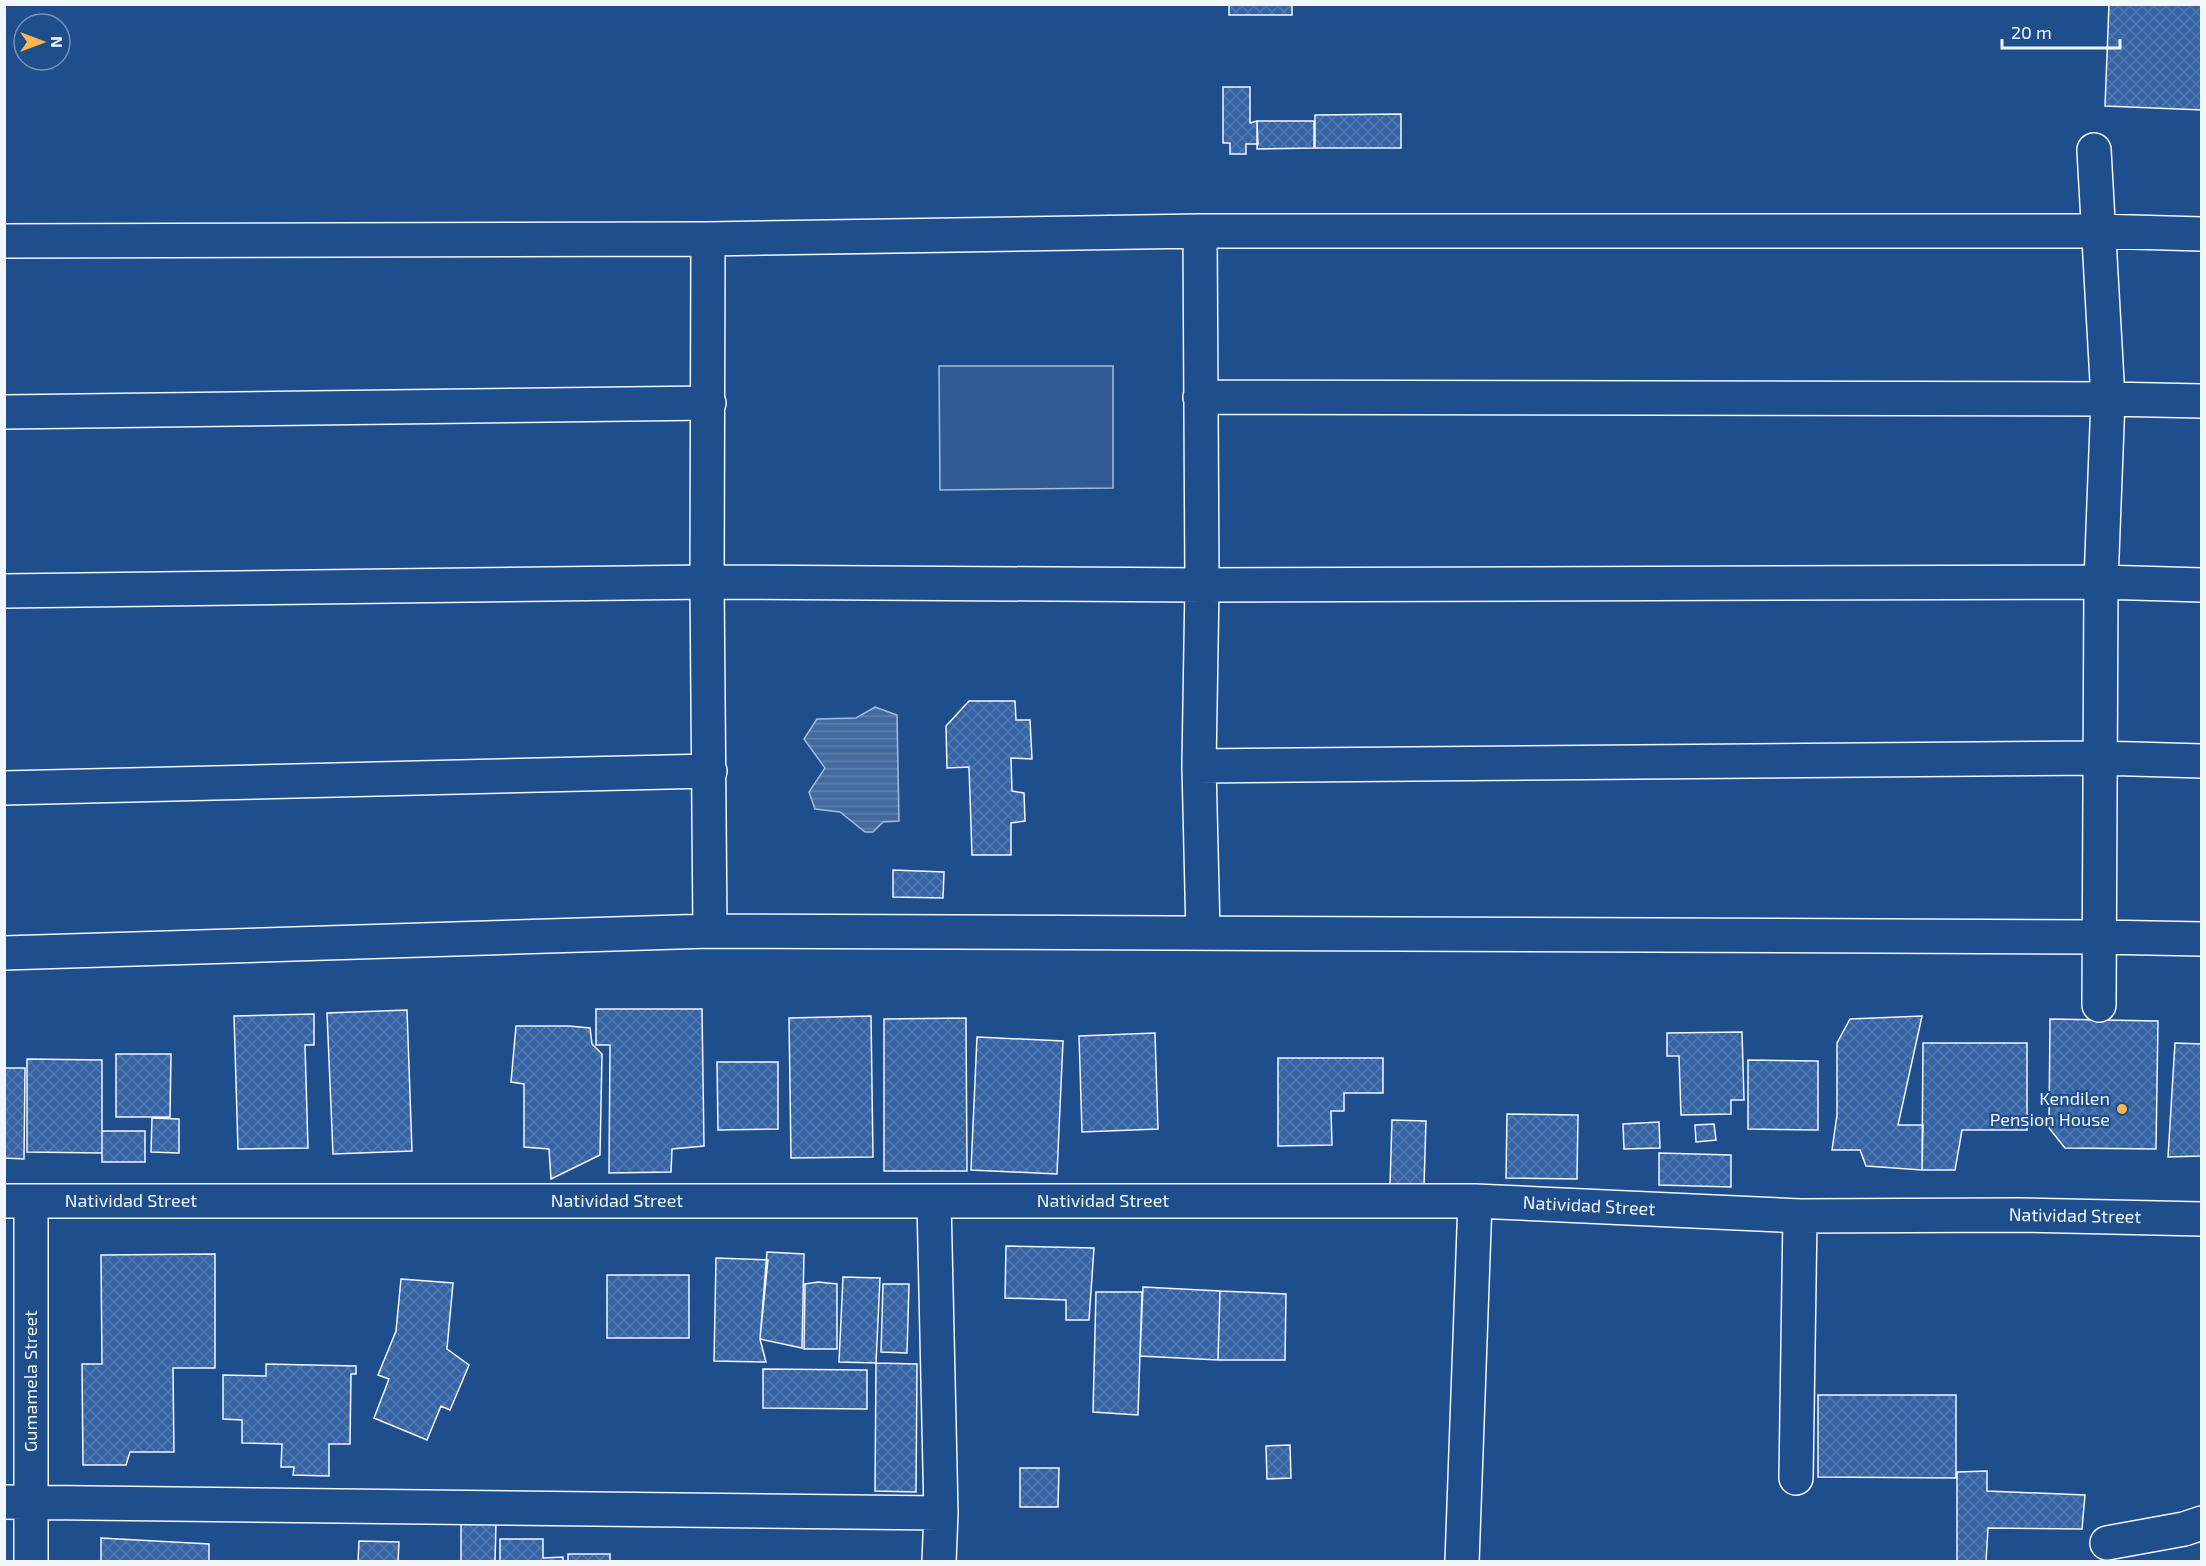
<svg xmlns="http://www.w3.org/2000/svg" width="2206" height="1566" viewBox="0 0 2206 1566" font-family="'Exo 2',sans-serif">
  <defs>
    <pattern id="water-rules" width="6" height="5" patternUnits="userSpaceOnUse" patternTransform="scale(1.5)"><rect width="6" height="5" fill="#446ba0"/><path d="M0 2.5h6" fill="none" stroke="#5f81ae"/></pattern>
    <pattern id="building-cross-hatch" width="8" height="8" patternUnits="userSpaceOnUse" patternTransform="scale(1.5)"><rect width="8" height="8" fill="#3563a3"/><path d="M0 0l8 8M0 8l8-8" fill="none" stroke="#537ab1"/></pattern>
  </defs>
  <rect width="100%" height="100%" fill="#1f4e8c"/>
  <path fill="#305b95" stroke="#a8bbd7" stroke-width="1.5" d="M939,366H1113V488L940,490Z"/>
  <path fill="url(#water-rules)" stroke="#a8bbd7" stroke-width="1.5" d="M875,707L897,715L899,821L883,822L873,832H865L840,812L815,809L809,792L825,768L804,739L817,719L856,718Z"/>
  <path fill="url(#building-cross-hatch)" stroke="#f2f6ff" stroke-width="1.5" d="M1229,4H1292V15H1229Z
    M2109,4H2202V110L2105,106Z
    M1223,87H1250V123L1257,121L1258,144H1246V154H1230V143H1223Z
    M1401,114V148H1315V115Z
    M1257,121H1314V148L1257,149Z
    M969,701H1015L1016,720H1030L1032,759L1011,758L1012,791L1024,793L1025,821L1011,823V855H972L969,767L947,768L946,726Z
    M893,870L944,872L943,898L893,897Z
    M596,1009H702L704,1146L672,1149L671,1172L609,1173L610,1045H596Z
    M407,1010L412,1151L333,1154L327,1013Z
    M314,1014V1045H305L308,1148L238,1149L234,1016Z
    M871,1016L873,1157L791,1158L789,1018Z
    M1922,1016L1898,1125H1923L1922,1170L1866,1166L1860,1150H1832L1837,1115V1043L1850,1019Z
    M966,1018L967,1171H884V1019Z
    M2050,1019L2158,1021L2156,1149L2065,1148L2049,1128Z
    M516,1026H569L590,1028L592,1044L602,1054L600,1155L551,1179L549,1149L524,1147V1084L511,1082Z
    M1742,1032L1744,1100H1731V1114L1681,1115L1679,1056H1667V1033Z
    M1155,1033L1158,1129L1082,1132L1079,1036Z
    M977,1037L1063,1041L1057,1174L971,1170Z
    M1923,1043H2027V1130H1962L1955,1170H1922Z
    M2175,1043L2202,1044V1156L2168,1157Z
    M116,1054H171L170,1117H116Z
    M1278,1058H1383V1093H1344V1111H1331L1332,1145L1278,1146Z
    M27,1059L102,1060V1153L27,1152Z
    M1748,1060L1818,1061V1130L1748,1129Z
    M717,1062H778V1129L718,1130Z
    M4,1068H25L24,1159L4,1158Z
    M1507,1114L1578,1115L1577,1179L1506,1178Z
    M152,1118L179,1119V1153L151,1152Z
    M1392,1120L1426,1121L1424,1186L1390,1185Z
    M1659,1122L1660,1148L1624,1149L1623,1124Z
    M1714,1124L1716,1140L1696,1142L1695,1125Z
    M102,1131H145V1162H102Z
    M1659,1153L1731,1155V1187L1659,1185Z
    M1006,1246L1094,1248L1089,1320H1066V1300L1005,1298Z
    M767,1252L804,1254L802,1348L760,1339Z
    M215,1254V1368H173L174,1452H130L126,1465H83L82,1364H102L101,1255Z
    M716,1258L768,1260L760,1339L766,1362L714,1361Z
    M607,1275H689V1338H607Z
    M843,1277L880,1278L876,1363L839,1362Z
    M401,1279L453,1283L447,1349L469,1365L450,1410L441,1406L427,1440L374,1418L389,1379L378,1375L396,1331Z
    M818,1282L837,1284V1349H804L805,1284Z
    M883,1284H909L907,1353L881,1352Z
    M1143,1287L1220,1291L1218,1360L1140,1356Z
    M1220,1291L1286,1294L1285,1360H1218Z
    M1096,1292H1142L1138,1415L1093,1412Z
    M876,1363L917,1364L916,1492L875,1491Z
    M266,1364L356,1366V1374H351L350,1444H329V1476L293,1475L294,1467H281L282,1444L242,1443V1420L223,1419V1375L266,1376Z
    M763,1369L867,1370V1409L763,1408Z
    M1818,1395H1956V1478L1818,1477Z
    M1290,1445L1291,1478L1267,1479L1266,1446Z
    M1020,1468H1059L1058,1507H1020Z
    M1987,1471V1491L2085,1495L2082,1529L1988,1528L1986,1562H1957V1472Z
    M461,1522H496L495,1562H461Z
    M101,1538L209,1544V1562H101Z
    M500,1539H543V1558L563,1557V1562H500Z
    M359,1541L399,1542L398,1562H358Z
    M568,1554H610V1562H568Z"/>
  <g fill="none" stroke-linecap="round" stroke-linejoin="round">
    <defs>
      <path id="minor" d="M2094,150L2108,399L2101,582L2099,1005
        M1200,231L1202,585L1199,766L1203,933
        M708,239L707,582L710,931
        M4,241L708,239L1200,231H2097L2202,234
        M1200,397L2108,399L2202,401
        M4,412L709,403
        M4,591L707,582L1202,585L2101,582L2202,585
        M1199,766L2099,758L2202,761
        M4,788L710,771
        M4,953L710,931L2099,937L2202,939
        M4,1201H1475L1800,1216L2017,1215L2202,1219
        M31,1201V1562
        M934,1201L941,1513L939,1562
        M1796,1478L1800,1216
        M4,1502L941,1513
        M2107,1543L2184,1529L2202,1523
        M1462,1562L1475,1201"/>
    </defs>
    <use href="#minor" stroke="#f2f6ff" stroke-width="36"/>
    <use href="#minor" stroke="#1f4e8c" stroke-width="33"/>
  </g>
  <circle fill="#ffb74d" stroke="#1f4e8c" stroke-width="2" cx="2122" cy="1109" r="6"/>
  <g text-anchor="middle" stroke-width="4.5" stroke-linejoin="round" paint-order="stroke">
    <g font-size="18" fill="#f2f6ff" stroke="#1f4e8c" text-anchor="end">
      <text x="2110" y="1105">Kendilen<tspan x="2110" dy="21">Pension House</tspan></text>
    </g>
    <g font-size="18" fill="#f2f6ff" stroke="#1f4e8c">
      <text x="131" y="1207">Natividad Street</text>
      <text x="617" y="1207">Natividad Street</text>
      <text x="1103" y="1207">Natividad Street</text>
      <text transform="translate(1589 1206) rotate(3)" y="6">Natividad Street</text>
      <text transform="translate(2075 1216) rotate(1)" y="6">Natividad Street</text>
      <text transform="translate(31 1381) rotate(-90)" y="6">Gumamela Street</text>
    </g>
  </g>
  <rect width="2206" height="1566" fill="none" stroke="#f2f6ff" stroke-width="12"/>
  <g transform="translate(42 42) rotate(90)"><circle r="28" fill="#1f4e8c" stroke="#7391ba" stroke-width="1.5"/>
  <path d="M0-4.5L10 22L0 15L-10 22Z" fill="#ffb74d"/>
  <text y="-9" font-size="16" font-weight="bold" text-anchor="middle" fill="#f2f6ff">N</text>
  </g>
  <path d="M2002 39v9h118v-9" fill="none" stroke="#f2f6ff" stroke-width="3"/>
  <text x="2011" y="39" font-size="18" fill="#f2f6ff" stroke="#1f4e8c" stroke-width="4.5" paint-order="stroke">20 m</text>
</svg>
